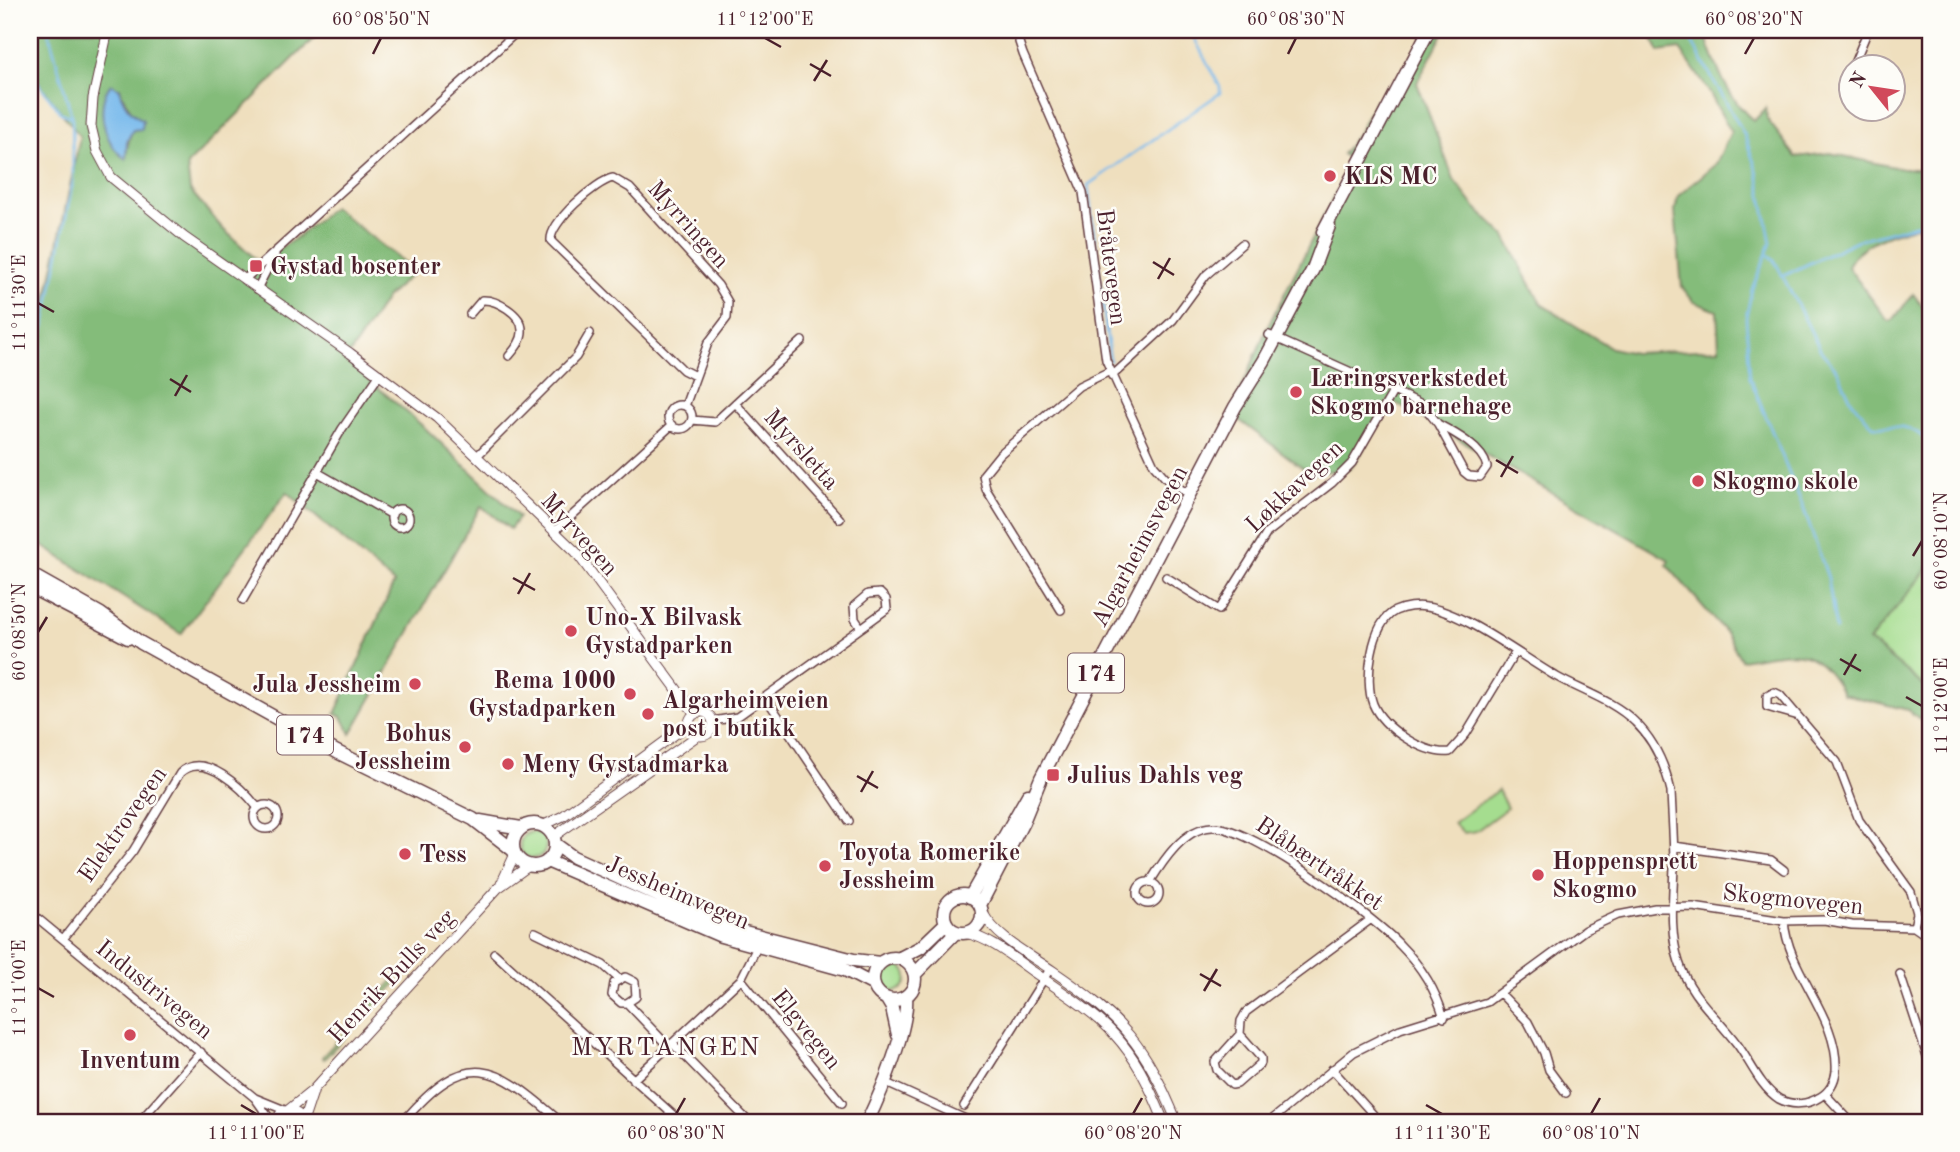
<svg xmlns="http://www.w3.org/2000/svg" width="1960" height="1152" viewBox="0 0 1960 1152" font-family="'Old Standard TT',serif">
  <rect width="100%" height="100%" fill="#fdfcf7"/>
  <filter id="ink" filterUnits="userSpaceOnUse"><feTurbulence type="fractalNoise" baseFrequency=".0143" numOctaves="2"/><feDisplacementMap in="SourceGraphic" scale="14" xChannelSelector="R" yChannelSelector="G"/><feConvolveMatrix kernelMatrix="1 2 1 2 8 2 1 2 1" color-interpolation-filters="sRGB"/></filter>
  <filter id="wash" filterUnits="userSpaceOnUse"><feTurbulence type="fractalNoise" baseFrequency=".00686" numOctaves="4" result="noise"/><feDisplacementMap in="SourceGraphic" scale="28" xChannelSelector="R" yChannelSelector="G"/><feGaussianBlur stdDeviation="1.57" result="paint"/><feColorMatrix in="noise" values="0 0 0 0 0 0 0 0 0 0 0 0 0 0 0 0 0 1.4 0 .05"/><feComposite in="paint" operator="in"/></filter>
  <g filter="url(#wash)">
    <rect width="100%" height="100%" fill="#efdfbe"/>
    <path fill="#a5dd8f" stroke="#787e5d" stroke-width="2" d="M1928,568L1930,569V691L1869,641Z
      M1498,790L1507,808L1476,831L1464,833L1453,823Z
      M520 845a13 13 0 1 1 26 0a13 13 0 1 1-26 0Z
      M881 978a13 13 0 1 1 26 0a13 13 0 1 1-26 0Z
      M394,980L397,982L324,1059L322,1057Z"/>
    <path fill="#84bc7a" stroke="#676e52" stroke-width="2" fill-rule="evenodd" d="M30,30H322L187,165L190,190L222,228L258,261L295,239L333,207L415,271L387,297L346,360L425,428L519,517L510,529L481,506L351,734L342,717L335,714L394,583L287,492L181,634L30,538V381L80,137L30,71ZM120,88C122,99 129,104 132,114C136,125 126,144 126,158C108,135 97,118 108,89Z
      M1428,30H1445L1417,83L1454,180L1474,206L1505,236L1541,304L1611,348L1634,353L1719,349L1717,311L1694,302L1682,287L1675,211L1678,196L1716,164L1731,132L1708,90L1680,49L1659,52L1648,30H1704C1713,61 1728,100 1754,121L1766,108L1767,119L1796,157L1830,153L1903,169H1930V223C1905,229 1857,240 1848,267L1888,321L1893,320L1913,294L1930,316V569L1928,568L1869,641L1930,691V727L1908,710L1843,694C1814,641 1793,652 1741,660L1727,634L1667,565L1669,560L1394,402L1351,468L1311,474L1231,414L1267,328L1352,161L1342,154L1359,132L1375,101L1385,110Z"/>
    <path fill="#77b9ec" stroke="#606c8c" stroke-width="2" d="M111,84L120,89C122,103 130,113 143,120L142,129L133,130L127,141L126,159C104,146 94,105 111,84Z"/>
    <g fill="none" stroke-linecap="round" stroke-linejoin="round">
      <path stroke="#77b9ec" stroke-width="2.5" d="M1685,30L1744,134L1758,174L1771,243L1752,289L1746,318L1750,378L1802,504L1828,578L1836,630
        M30,72L61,113L72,117
        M1768,255L1776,263L1821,351L1838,371L1851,400L1873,426C1901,428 1908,422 1930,443
        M1783,276L1858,240L1930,221
        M1110,361L1088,185L1220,93V87L1190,30
        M30,400L73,181L72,117L48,30"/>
    </g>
  </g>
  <g filter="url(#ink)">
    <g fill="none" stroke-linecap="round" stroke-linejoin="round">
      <defs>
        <path id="minor" d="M1020,30L1019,42L1023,54L1083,192L1106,360L1154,465L1169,482L1189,494
          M1853,66L1868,30
          M1881,108L1882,110
          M244,280L519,30
          M257,289L275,254
          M470,314L482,300C496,299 522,314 522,330C523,340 515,349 509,356
          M1269,335L1422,404L1438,424L1464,472L1469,476L1480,477L1487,467C1483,448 1455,433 1438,424
          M1112,376L1173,320L1206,275L1242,244
          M736,404L840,519
          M668 417a12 12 0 1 1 24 0a12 12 0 1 1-24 0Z
          M685,406L708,343L727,318L728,302L718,285L630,188L613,178C596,181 549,223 551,241L683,370L695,376
          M692,420L715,422L802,341
          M477,456L576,357L590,333
          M317,472L392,515
          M391 518a9 9 0 1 1 18 0a9 9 0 1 1-18 0Z
          M555,531L672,425
          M1166,577L1219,610L1267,533L1332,483L1352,463L1394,390
          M243,600L342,429L380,374
          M1061,610L986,489L983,475L1000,454L1079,386L1110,371
          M1515,653L1466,734L1450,752C1424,755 1383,728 1373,704C1364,681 1371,623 1395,611C1404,607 1417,605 1426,607C1464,612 1522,657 1557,677C1582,691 1614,701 1635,722C1655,741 1665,765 1671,791C1672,816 1674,841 1674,866C1673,897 1669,932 1679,962C1690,996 1716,1016 1737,1044C1750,1061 1760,1087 1779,1099C1792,1106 1808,1105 1820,1097C1829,1092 1835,1082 1836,1071C1839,1016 1788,974 1784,921
          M766,698L849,821
          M713,721L737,717L861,628L855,619L854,606L868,594L880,593L886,599L887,609L861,628
          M254 817a12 12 0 1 1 24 0a12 12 0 1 1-24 0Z
          M1674,846L1771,860L1784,870
          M1137 893a11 11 0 1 1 22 0a11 11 0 1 1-22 0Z
          M1150,882C1163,861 1184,828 1212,827C1249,825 1373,916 1400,945C1420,965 1436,990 1444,1018
          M30,912L255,1098
          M1914,927L1930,938
          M535,932L603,965L619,979
          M63,939L133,851L180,773C204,750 243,789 258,808
          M494,953L681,1122
          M1900,974L1930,1065
          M741,979L842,1103
          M1501,994L1528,1022L1544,1053L1549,1070L1566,1093
          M627,1003L636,997L635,982L625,977L614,983L612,995L621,1003H627L668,1046
          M1240,1034L1261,1058V1063L1237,1084L1232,1085L1217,1070L1215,1062L1240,1034L1241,1021L1246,1012L1370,920
          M672,1043L749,1122
          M1332,1069L1380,1122
          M633,1080L741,979L757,947
          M884,1082L972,1122
          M1825,1094L1851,1122
          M964,1106L1050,969
          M139,1122L201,1052
          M272,1122L255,1098L287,1111
          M403,1122C467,1046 495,1064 561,1122
          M1269,1122L1354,1052L1400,1029L1487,1002L1585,930L1618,915L1655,908L1693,907L1784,921L1824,920L1852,925L1914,927L1917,913L1911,892L1859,820L1837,762L1780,695L1774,692L1767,696V707L1795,715"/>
        <path id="tertiary" d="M108,30L93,98L91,126L97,151L111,177L184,237L350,353L437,418L576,552L695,714
          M689 724a12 12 0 1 1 24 0a12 12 0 1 1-24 0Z
          M542,826L563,816L689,724
          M553,837L697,736
          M501,884L515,854
          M983,913C997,939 1029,954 1053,971C1122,1018 1146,1045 1177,1122
          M966,933C991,939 1012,957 1032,971C1107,1022 1130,1036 1164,1122
          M287,1111L313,1090L498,888L530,865
          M275,1122L281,1113C291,1109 300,1112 303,1122
          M303,1122L313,1092"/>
        <path id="primary" d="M1323,232L1429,30
          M30,574L101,614L141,643L337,752L473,819L513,850
          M30,587L128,638
          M480,821L521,828
          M513 845a21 21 0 1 1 42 0a21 21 0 1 1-42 0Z
          M555,844L573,857L729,928L854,960L880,963
          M547,861L721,936L845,970L874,985
          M944 914a19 19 0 1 1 38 0a19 19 0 1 1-38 0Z
          M970,897L1028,795
          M980,905L1023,822L1041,778L1235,407L1264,361L1313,269L1329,226
          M900,958L921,947L946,923
          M873 979a21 21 0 1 1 42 0a21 21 0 1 1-42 0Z
          M915,974L956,932
          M886,998L892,1008L898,1035
          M867,1122C881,1093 909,1027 906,996"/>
      </defs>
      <use href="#minor" stroke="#633c41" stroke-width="10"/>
      <use href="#tertiary" stroke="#633c41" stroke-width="11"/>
      <use href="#primary" stroke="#633c41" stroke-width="15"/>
      <use href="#minor" stroke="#fff" stroke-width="7"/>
      <use href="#tertiary" stroke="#fff" stroke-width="9"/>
      <use href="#primary" stroke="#fff" stroke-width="12"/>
    </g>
  </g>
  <path fill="none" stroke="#4a1f2b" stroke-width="2.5" d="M765,38L781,47M373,54L381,38M1288,54L1296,38M1745,54L1754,38M810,64L831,76M814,81L827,60M1153,262L1174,275M1158,279L1170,258M38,303L54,312M170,379L191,392M175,396L187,375M1496,460L1518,473M1501,477L1513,456M1913,556L1922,541M513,578L535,590M518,594L530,573M38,632L47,617M1840,659L1861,671M1844,675L1856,654M1906,697L1922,706M857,776L878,788M861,792L873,771M1200,974L1221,986M38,988L54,997M1204,991L1217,969M241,1105L256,1114M1426,1105L1442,1114M676,1114L685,1098M1133,1114L1142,1098M1591,1114L1600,1098"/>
  <g fill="#d1495b" stroke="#fdfcf7" stroke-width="2.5">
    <circle cx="1330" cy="176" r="7"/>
    <rect x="249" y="259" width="14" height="14" rx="3.5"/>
    <circle cx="1296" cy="392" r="7"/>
    <circle cx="1698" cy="481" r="7"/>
    <circle cx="571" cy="631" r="7"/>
    <circle cx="415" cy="684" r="7"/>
    <circle cx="630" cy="694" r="7"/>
    <circle cx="648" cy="714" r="7"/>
    <circle cx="465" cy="747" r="7"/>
    <circle cx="508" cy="764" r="7"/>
    <rect x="1046" y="768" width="14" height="14" rx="3.5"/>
    <circle cx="405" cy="854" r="7"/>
    <circle cx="825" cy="866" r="7"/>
    <circle cx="1538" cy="875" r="7"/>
    <circle cx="130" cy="1035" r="7"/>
  </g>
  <g text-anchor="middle" stroke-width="5" stroke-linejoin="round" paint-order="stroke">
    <g fill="#fdfcf7" stroke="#806168" stroke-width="2">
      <rect x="1068" y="653.5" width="56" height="39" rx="5"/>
      <rect x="277" y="715.5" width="56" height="39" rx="5"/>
    </g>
    <g font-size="23" font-weight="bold" fill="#4a1f2b">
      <text x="1096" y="681">174</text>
      <text x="305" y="743">174</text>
    </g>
    <g font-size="24" font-weight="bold" fill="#4a1f2b" stroke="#fdfcf7" text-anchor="start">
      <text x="1344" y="184">KLS MC</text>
      <text x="270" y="274">Gystad bosenter</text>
      <text x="1310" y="386">Læringsverkstedet<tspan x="1310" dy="28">Skogmo barnehage</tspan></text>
      <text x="1712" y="489">Skogmo skole</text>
      <text x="585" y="625">Uno-X Bilvask<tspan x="585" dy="28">Gystadparken</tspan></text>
      <text x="616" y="688" text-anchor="end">Rema 1000<tspan x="616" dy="28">Gystadparken</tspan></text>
      <text x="401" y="692" text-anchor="end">Jula Jessheim</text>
      <text x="662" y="708">Algarheimveien<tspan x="662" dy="28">post i butikk</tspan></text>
      <text x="451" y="741" text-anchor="end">Bohus<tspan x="451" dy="28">Jessheim</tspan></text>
      <text x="522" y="772">Meny Gystadmarka</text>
      <text x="1067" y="783">Julius Dahls veg</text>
      <text x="839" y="860">Toyota Romerike<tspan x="839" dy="28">Jessheim</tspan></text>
      <text x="419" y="862">Tess</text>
      <text x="1552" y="869">Hoppensprett<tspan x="1552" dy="28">Skogmo</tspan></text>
      <text x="130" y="1068" text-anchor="middle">Inventum</text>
    </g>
    <g font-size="24" fill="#4a1f2b" stroke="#fdfcf7">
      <text transform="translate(689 224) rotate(48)" y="8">Myrringen</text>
      <text transform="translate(1112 267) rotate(83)" y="8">Bråtevegen</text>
      <text transform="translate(802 449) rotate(48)" y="8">Myrsletta</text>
      <text transform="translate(1294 486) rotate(-43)" y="8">Løkkavegen</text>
      <text transform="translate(580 534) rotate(48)" y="8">Myrvegen</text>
      <text transform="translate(1139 546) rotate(-62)" y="8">Algarheimsvegen</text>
      <text transform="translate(122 824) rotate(-55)" y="8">Elektrovegen</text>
      <text transform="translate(1320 863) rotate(34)" y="8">Blåbærtråkket</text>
      <text transform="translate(678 892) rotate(23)" y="8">Jessheimvegen</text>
      <text transform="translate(1793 899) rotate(6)" y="8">Skogmovegen</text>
      <text transform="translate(391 976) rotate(-47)" y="8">Henrik Bulls veg</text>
      <text transform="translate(155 989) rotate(39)" y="8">Industrivegen</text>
      <text transform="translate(807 1029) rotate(51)" y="8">Elgvegen</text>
    </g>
    <g font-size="26" letter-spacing="2" fill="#4a1f2b" stroke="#fdfcf7">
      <text x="666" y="1055">MYRTANGEN</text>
    </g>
  </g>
  <rect width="1960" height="1152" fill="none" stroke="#fdfcf7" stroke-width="77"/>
  <g transform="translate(1872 88) rotate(300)"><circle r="33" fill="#fdfcf7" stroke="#b5a4a5" stroke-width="2"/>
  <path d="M0-5L12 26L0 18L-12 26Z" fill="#d1495b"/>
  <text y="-10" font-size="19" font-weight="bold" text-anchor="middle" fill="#4a1f2b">N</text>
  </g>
  <rect x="38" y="38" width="1884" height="1076" fill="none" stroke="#4a1f2b" stroke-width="2.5"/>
  <g font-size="18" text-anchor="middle" fill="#4a1f2b">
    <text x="381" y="25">60°08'50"N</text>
    <text x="765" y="25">11°12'00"E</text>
    <text x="1296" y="25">60°08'30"N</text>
    <text x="1754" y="25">60°08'20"N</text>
    <text transform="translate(19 303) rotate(-90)" y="6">11°11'30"E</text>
    <text transform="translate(1941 541) rotate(-90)" y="6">60°08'10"N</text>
    <text transform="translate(19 632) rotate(-90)" y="6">60°08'50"N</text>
    <text transform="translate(1941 706) rotate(-90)" y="6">11°12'00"E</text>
    <text transform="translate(19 988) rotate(-90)" y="6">11°11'00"E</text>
    <text x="256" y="1139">11°11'00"E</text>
    <text x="676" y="1139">60°08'30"N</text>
    <text x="1133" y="1139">60°08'20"N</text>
    <text x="1442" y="1139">11°11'30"E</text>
    <text x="1591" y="1139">60°08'10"N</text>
  </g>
</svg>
